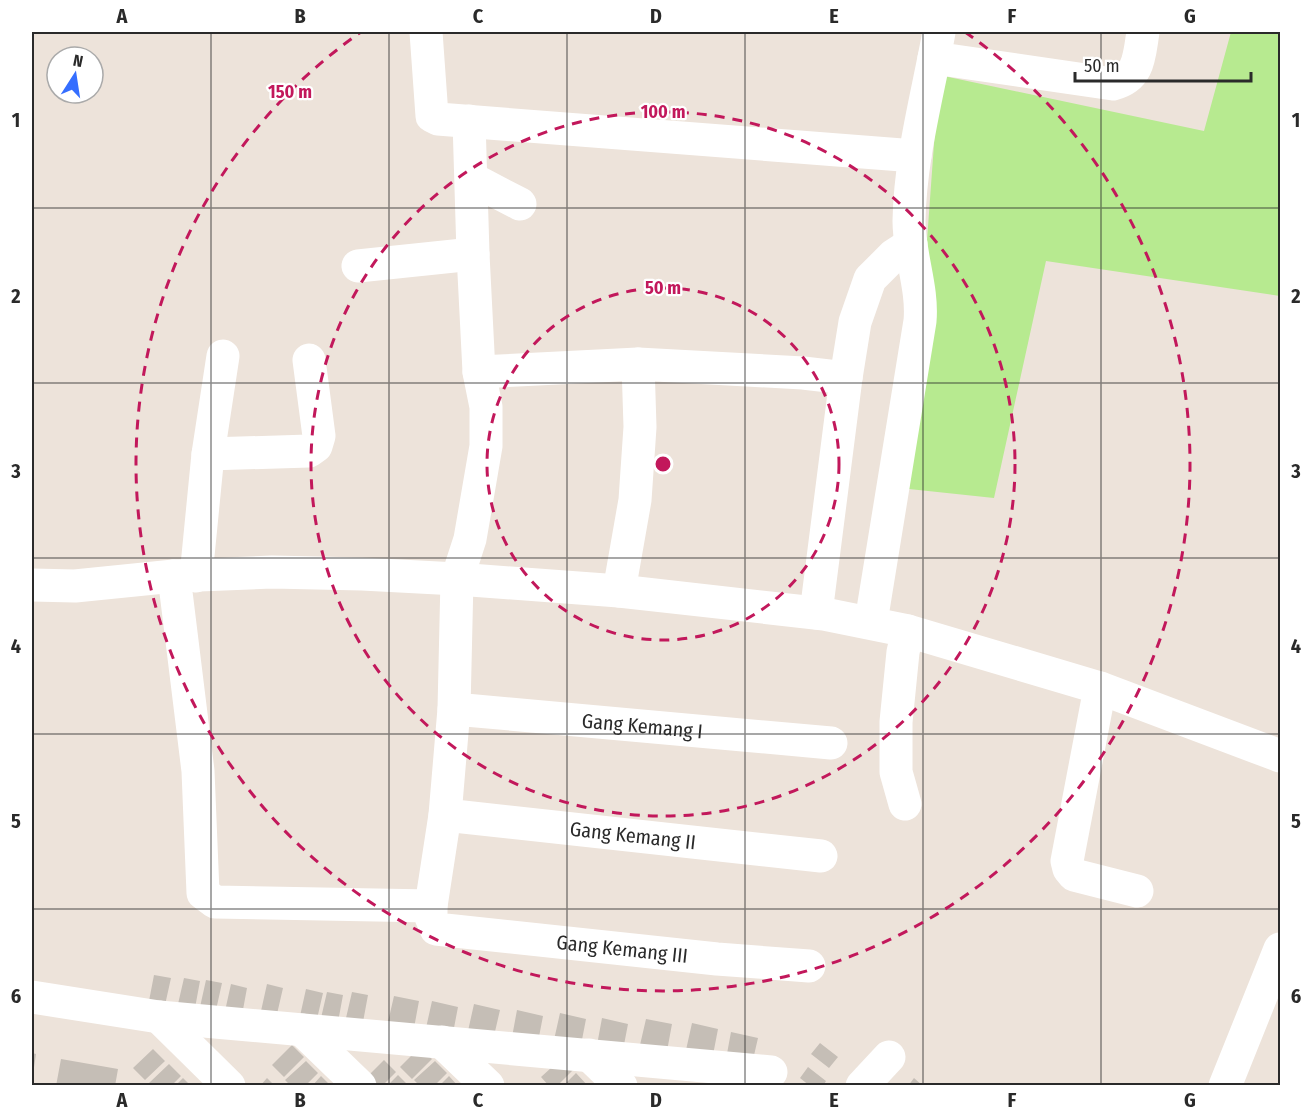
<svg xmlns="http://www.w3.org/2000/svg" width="1312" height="1117" viewBox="0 0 1312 1117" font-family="'Fira Sans Condensed',sans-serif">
  <rect width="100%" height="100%" fill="#ede3da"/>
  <path fill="#b7ea90" d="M1231,32H1280V296L1046,261L994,498L909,489L939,75L1204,131Z"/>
  <path fill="#c5beb6" d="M154,975L171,978L165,1005L149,1001Z
    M184,978L200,981L195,1008L178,1004Z
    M206,980L222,983L216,1010L200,1007Z
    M231,984L247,988L242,1015L225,1011Z
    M267,984L283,988L277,1014L261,1011Z
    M306,989L323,993L317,1019L300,1016Z
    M327,992L343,995L338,1022L321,1018Z
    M352,992L368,995L363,1022L346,1018Z
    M394,996L419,1001L414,1028L388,1022Z
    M432,1001L458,1007L453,1033L426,1028Z
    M474,1004L500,1010L494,1036L468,1031Z
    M517,1010L543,1016L538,1042L512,1037Z
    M560,1013L586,1019L581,1045L554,1040Z
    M602,1018L628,1024L623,1050L597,1045Z
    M646,1019L672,1024L667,1051L640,1045Z
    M692,1023L718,1029L713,1055L686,1050Z
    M731,1032L758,1038L752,1064L726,1059Z
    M820,1043L838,1057L829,1068L811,1054Z
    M292,1045L304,1057L284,1077L272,1065Z
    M420,1047L432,1059L412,1079L400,1067Z
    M153,1049L165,1061L145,1080L133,1068Z
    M32,1053L36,1054L33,1074L32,1073Z
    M562,1058L573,1070L557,1086H549L541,1077Z
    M61,1059L118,1069L115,1086H56Z
    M384,1060L396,1072L382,1086H369L364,1080Z
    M306,1061L318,1073L305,1086H291L285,1080Z
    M435,1061L447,1073L434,1086H420L414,1080Z
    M169,1064L181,1076L171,1086H151L149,1083Z
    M808,1067L826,1081L823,1086H810L800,1078Z
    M576,1073L588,1086H563Z
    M398,1075L409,1086H387Z
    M321,1076L331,1086H312Z
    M449,1076L458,1086H439Z
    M183,1078L191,1086H175Z
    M267,1078L275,1086H260Z
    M914,1078L923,1086H908Z"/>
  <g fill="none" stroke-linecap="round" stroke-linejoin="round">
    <g stroke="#fff" stroke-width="33">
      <path d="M426,32L432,116L438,119L915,156"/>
      <path d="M934,58L1113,84C1140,77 1139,56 1143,32"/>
      <path id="s1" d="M469,121L473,254L479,372L486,407V446L470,539L457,579L454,709L445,815L431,906V917L436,929L717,959L809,966"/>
      <path d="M472,179L520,204"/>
      <path d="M358,266L473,254"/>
      <path d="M479,372L638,364L803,373L846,378L816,613"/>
      <path d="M846,378L855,322L870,279L894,255L911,244"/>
      <path d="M208,454L309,451L316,446L319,436L309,360"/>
      <path d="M174,576L198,771L203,893L215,902L431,906"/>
      <path d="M196,576L208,454L223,356"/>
      <path d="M32,585L75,586L174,576L272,572L362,574L457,579L619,591L824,614L908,631L1100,688L1280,756"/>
      <path d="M619,591L635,500L640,427L638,364"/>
      <path d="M871,622L920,321C923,288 909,255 909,221C910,157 928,94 939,32"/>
      <path d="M1100,688L1067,861L1069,869L1074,875L1137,891"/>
      <path id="s2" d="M454,709L831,743"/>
      <path d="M905,804L896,772V722L903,652L908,631"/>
      <path id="s3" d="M445,815L821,856"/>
      <path d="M32,997L159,1017L771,1072"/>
      <path d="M159,1017L229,1086"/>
      <path d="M302,1030L360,1086"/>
      <path d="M442,1042L488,1086"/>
      <path d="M589,1055L621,1086"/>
      <path d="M862,1086L889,1057"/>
      <path d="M1225,1086L1280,949"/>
    </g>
  </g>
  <path fill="none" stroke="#2a2a2a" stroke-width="1.5" stroke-opacity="0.55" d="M211,32V1086M389,32V1086M567,32V1086M745,32V1086M923,32V1086M1101,32V1086M32,208H1280M32,383H1280M32,558H1280M32,734H1280M32,909H1280"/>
  <g fill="none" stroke="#c2185b" stroke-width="3" stroke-dasharray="10 8">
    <circle cx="663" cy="464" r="176"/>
    <circle cx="663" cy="464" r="352"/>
    <path d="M965 32A527 527 0 1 1 361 32"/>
  </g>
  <g text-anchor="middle" stroke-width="4.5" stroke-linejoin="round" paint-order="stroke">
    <g font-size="20" fill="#2a2a2a" stroke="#fff">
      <text dy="7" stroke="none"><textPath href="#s2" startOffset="189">Gang Kemang I</textPath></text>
      <text dy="7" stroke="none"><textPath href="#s3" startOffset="189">Gang Kemang II</textPath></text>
      <text dy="7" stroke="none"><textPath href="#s1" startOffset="1002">Gang Kemang III</textPath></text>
    </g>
  </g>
  <circle cx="663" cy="464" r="9" fill="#c2185b" stroke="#fff" stroke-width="3"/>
  <g font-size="18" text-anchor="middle" font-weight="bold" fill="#c2185b" stroke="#fff" stroke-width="4.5" stroke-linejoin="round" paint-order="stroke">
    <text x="290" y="98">150 m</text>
    <text x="663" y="118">100 m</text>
    <text x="663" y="294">50 m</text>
  </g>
  <rect width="1312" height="1117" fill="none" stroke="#ffffff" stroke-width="66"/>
  <g transform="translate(75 75) rotate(12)"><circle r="28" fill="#ffffff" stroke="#aaaaaa" stroke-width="1.5"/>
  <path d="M0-4.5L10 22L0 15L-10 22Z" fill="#356eff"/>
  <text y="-9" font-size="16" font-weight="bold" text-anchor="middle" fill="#2a2a2a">N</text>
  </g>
  <path d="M1075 72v9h176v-9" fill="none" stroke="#2a2a2a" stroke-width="3"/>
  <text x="1084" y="72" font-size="18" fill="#2a2a2a" stroke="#ffffff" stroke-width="4.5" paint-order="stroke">50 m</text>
  <rect x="33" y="33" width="1246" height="1051" fill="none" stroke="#2a2a2a" stroke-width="2"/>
  <g font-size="20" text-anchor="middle" font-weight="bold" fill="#2a2a2a">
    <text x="122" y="23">A</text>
    <text x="300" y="23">B</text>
    <text x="478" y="23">C</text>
    <text x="656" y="23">D</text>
    <text x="834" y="23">E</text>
    <text x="1012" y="23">F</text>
    <text x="1190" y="23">G</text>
    <text x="16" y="127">1</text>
    <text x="1296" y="127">1</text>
    <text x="16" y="303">2</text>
    <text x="1296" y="303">2</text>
    <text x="16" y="478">3</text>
    <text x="1296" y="478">3</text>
    <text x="16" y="653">4</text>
    <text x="1296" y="653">4</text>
    <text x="16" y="828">5</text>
    <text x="1296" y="828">5</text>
    <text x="16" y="1003">6</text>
    <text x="1296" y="1003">6</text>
    <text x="122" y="1107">A</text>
    <text x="300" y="1107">B</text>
    <text x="478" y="1107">C</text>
    <text x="656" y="1107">D</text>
    <text x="834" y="1107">E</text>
    <text x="1012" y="1107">F</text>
    <text x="1190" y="1107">G</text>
  </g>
</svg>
